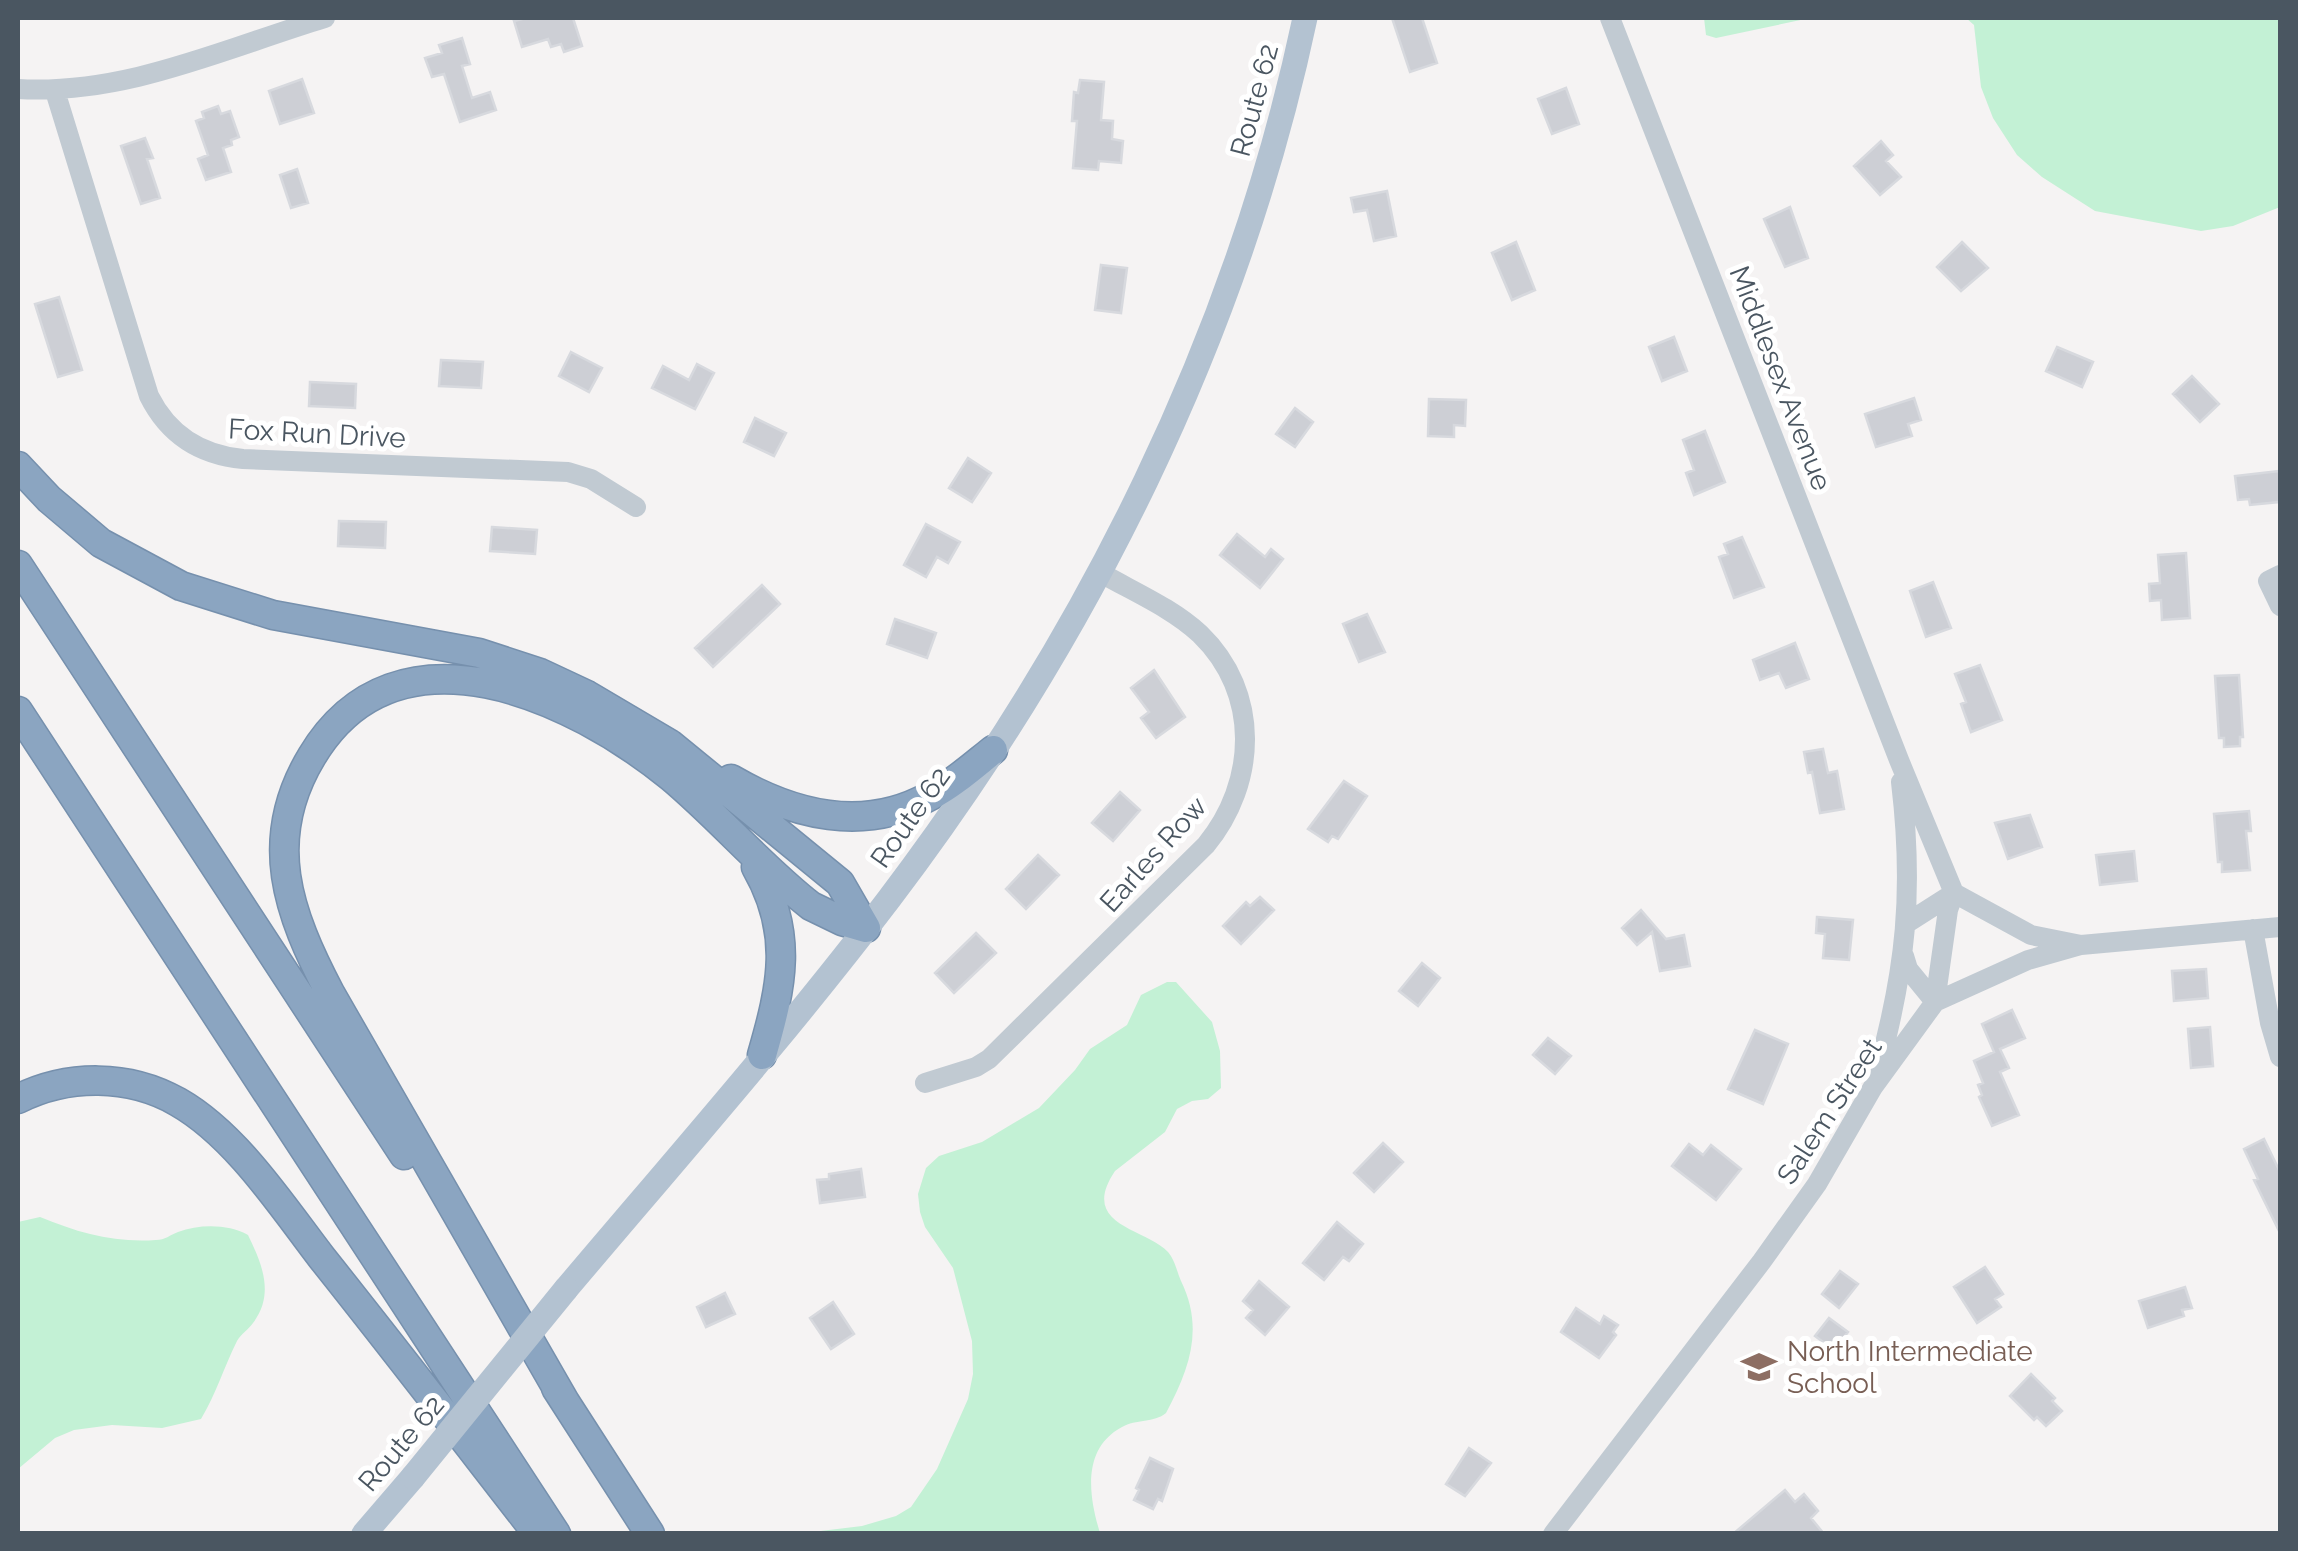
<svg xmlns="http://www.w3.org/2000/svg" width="2298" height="1551" viewBox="0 0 2298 1551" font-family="Raleway,sans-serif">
  <rect width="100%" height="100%" fill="#f5f3f3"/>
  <path fill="#c3f1d5" d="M1704,18H1810L1716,38L1706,35Z
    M1966,18H2280V207L2233,226L2201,231L2095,211L2042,177L2017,155L1993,118L1981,87L1974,25Z
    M1167,982H1176L1212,1022L1220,1051L1221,1088L1208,1099L1192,1101L1177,1109L1165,1132L1115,1171C1078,1226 1146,1228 1168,1252C1175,1260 1177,1272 1181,1281C1204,1328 1190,1368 1166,1413C1154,1423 1136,1419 1122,1427C1081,1449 1089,1497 1100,1533H804L862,1526L896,1516L911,1507L937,1469L968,1399L973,1374L972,1341L953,1268L925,1227L920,1212L918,1194L926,1168L939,1156L982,1142L1039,1108L1075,1070L1090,1049L1127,1025L1141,995Z
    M40,1217C79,1233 114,1243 156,1240C165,1240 170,1235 178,1232C200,1224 228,1224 248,1235C262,1264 275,1294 253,1323C248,1330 241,1334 237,1341C224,1367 216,1394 201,1419L162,1428L112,1425L74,1430L55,1438L18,1469V1222Z"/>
  <path fill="#cdcfd5" stroke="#d7d9de" stroke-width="2.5" d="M526,18H573L582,46L564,52L561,44L551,47L548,39L522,47L514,21Z
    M1392,18H1422L1437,63L1410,72Z
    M462,38L470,64L462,66L472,98L490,92L496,110L460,122L444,74L432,77L425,58L442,53L439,45Z
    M302,79L314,113L280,124L269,91Z
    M1080,80L1104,82L1101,120L1113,121L1112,139L1123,141L1121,163L1099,161L1098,170L1073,168L1077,121H1072L1074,92L1078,93Z
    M1566,88L1579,124L1552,134L1538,99Z
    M218,106L221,114L230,111L239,137L231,140L232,145L223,148L231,172L206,180L198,159L208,155L196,121L204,118L202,112Z
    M145,138L153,158L147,159L160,198L141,204L121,146Z
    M1881,141L1893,155L1886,161L1901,177L1880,195L1854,166Z
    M297,169L308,203L291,208L280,175Z
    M1387,191L1396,236L1374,241L1367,210L1354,212L1351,198Z
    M1790,207L1808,258L1785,267L1764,219Z
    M1516,242L1535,290L1512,300L1492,253Z
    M1962,242L1988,268L1961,291L1937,267Z
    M1101,265L1127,268L1121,313L1095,310Z
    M59,297L82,370L58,377L35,304Z
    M1674,337L1687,371L1662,381L1649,347Z
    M2057,347L2093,362L2082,387L2046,371Z
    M571,352L602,368L589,392L559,376Z
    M441,360L483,362L481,388L439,386Z
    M697,364L714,373L695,409L652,388L663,366L689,380Z
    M2192,376L2219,404L2200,422L2173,394Z
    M310,382L356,384L355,408L309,406Z
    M1914,398L1921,420L1908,424L1912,436L1876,447L1865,414Z
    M1429,399L1466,400L1465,426L1454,425V437L1428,436Z
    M1295,408L1313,422L1295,447L1276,434Z
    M755,418L786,433L774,456L744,442Z
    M1705,431L1725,482L1694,495L1686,473L1694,470L1683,440Z
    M968,458L991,473L972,502L949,488Z
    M2280,471L2279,502L2250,505L2249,499L2238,500L2235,476Z
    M339,521L386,522L385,548L338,546Z
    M926,524L960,542L948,563L937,557L926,577L904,565Z
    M492,527L537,530L535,554L490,551Z
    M1237,534L1265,557L1271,549L1283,559L1260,588L1220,555Z
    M1742,537L1764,587L1734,598L1719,557L1728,554L1724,544Z
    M2186,553L2190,618L2162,620L2161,600L2150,601L2149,584L2160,583L2158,555Z
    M1933,582L1951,628L1926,637L1910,591Z
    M762,585L780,604L713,667L695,648Z
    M1367,614L1385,652L1359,662L1343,624Z
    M895,619L936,633L927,658L887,644Z
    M1795,643L1809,679L1786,688L1779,673L1760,680L1753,660Z
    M1980,665L2002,720L1971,732L1961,704L1966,702L1955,674Z
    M1154,670L1185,717L1156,738L1141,718L1149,712L1131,688Z
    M2239,675L2243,737H2240V746L2224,747V738H2219L2215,676Z
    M1823,749L1828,773L1837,771L1844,809L1820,813L1812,772L1808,773L1804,752Z
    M1344,781L1367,796L1338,839L1332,836L1328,842L1308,829Z
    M1120,792L1140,810L1113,841L1092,823Z
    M2249,811L2251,831H2246L2250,870L2222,872V862H2218L2214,814Z
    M2030,815L2042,847L2008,859L1995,823Z
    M2134,851L2137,881L2100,885L2096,855Z
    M1038,855L1059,875L1026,909L1006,889Z
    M1260,897L1274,910L1241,944L1223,926L1246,902L1250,906Z
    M1641,910L1666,939L1684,935L1690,966L1660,971L1652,932L1637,945L1622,928Z
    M1817,917L1853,920L1849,960L1823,958L1825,934L1816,933Z
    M976,933L996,953L954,993L935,973Z
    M1422,963L1440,978L1418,1006L1399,991Z
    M2206,969L2208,998L2174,1001L2172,971Z
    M2012,1010L2025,1038L2000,1049L2009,1068L2000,1072L2019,1115L1992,1126L1979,1097L1982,1095L1978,1085L1983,1083L1974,1061L1994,1052L1982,1024Z
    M2210,1027L2213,1066L2191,1068L2188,1029Z
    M1755,1030L1788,1044L1763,1104L1728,1089Z
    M1548,1038L1571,1056L1555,1074L1533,1055Z
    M2264,1139L2280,1172V1233L2254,1180L2258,1179L2244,1149Z
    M1383,1143L1403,1162L1374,1192L1354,1173Z
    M1689,1144L1703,1155L1711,1145L1741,1169L1716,1200L1672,1166Z
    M861,1169L865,1197L820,1203L817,1180L829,1179V1174Z
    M1337,1222L1363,1244L1349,1261L1343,1257L1324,1280L1303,1263Z
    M1985,1267L2003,1294L1995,1299L2001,1307L1977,1323L1954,1287Z
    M1840,1271L1858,1284L1839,1308L1822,1294Z
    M1259,1281L1289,1307L1265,1335L1246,1318L1253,1310L1243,1301Z
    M2185,1287L2192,1308L2182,1310L2184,1316L2148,1328L2139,1301Z
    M725,1293L735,1314L706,1327L697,1307Z
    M833,1302L854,1334L831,1349L810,1318Z
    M1576,1308L1600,1324L1604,1316L1618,1325L1613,1332L1616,1335L1599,1358L1561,1332Z
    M1829,1318L1848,1332L1834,1350L1815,1336Z
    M2031,1374L2055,1398L2052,1401L2062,1411L2046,1426L2037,1417L2034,1420L2010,1396Z
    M1469,1448L1491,1463L1465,1496L1446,1484Z
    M1150,1458L1173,1469L1162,1501L1158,1499L1153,1509L1134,1500L1139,1490L1136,1488Z
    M1785,1490L1795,1502L1804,1494L1818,1511L1811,1518L1824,1534H1733Z"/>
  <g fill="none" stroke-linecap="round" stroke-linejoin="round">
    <defs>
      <path id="highway" d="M18,466L49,499L101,543L181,586L273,615L479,653L540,673L587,695L670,744L840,883L866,928
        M18,565L404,1155
        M18,711L556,1534
        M731,779C793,815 864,833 930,796C953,784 973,766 993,750
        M756,867C794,933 782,986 762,1055
        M18,1099C68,1074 129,1074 178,1102C236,1135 282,1206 322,1258C393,1347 463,1438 533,1528
        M556,1388L650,1534
        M565,1402L330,993C288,913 261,840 312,756C397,614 574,698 671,777C720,818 761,867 811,906L842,921L866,928"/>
    </defs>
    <use href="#highway" stroke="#7690ad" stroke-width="31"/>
    <path stroke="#c1cad2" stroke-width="20" d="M1610,18L1899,760L1954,893L2031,935L2081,945
      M18,89C126,95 223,49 325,18
      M55,91L149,396C168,434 200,455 243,459L568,472L591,479L636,507
      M2280,575L2268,581L2280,606
      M1907,923L1954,893
      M2253,929L2270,1023L2280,1057
      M1904,956L1908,969L1935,1002
      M1935,1002L1948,910L1954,893
      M1877,1074C1906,969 1914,891 1901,782
      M925,1083L976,1067L989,1059L1206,845C1257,783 1261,693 1200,634C1172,608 1134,592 1101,573
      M1553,1534L1762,1261L1817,1184L1873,1087L1935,1002L2028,960L2081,945L2280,927"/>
    <path stroke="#b3c2d1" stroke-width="25" d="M566,1289C675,1160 787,1033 889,899C1087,638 1237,339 1305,18
      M364,1534L413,1477"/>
    <use href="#highway" stroke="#8ba5c1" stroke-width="28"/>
    <path stroke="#b3c2d1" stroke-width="25" d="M413,1477L566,1289"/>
  </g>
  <defs>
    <symbol id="school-bare" viewBox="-9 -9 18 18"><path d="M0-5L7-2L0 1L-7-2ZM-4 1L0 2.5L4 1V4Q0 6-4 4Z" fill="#8d6e63" stroke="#fff" stroke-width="2.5" paint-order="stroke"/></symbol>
  </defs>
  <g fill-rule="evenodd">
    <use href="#school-bare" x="1734" y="1342" width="50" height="50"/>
  </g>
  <g text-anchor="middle" stroke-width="10" stroke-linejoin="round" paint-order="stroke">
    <g font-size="28" fill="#4a5661" stroke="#fff">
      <text transform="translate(1254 100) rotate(-75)" y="10">Route 62</text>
      <text transform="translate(1781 378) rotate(69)" y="10">Middlesex Avenue</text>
      <text transform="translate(317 433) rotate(3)" y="10">Fox Run Drive</text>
      <text transform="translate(910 817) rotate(-55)" y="10">Route 62</text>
      <text transform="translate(1153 854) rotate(-48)" y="10">Earles Row</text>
      <text transform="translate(1829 1111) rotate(-57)" y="10">Salem Street</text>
      <text transform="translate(401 1443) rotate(-50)" y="10">Route 62</text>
    </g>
    <g font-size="28" fill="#785e54" stroke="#fff" text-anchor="start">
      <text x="1787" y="1361">North Intermediate<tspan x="1787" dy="32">School</tspan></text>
    </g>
  </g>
  <rect width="2298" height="1551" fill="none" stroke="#4a5661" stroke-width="40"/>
</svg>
